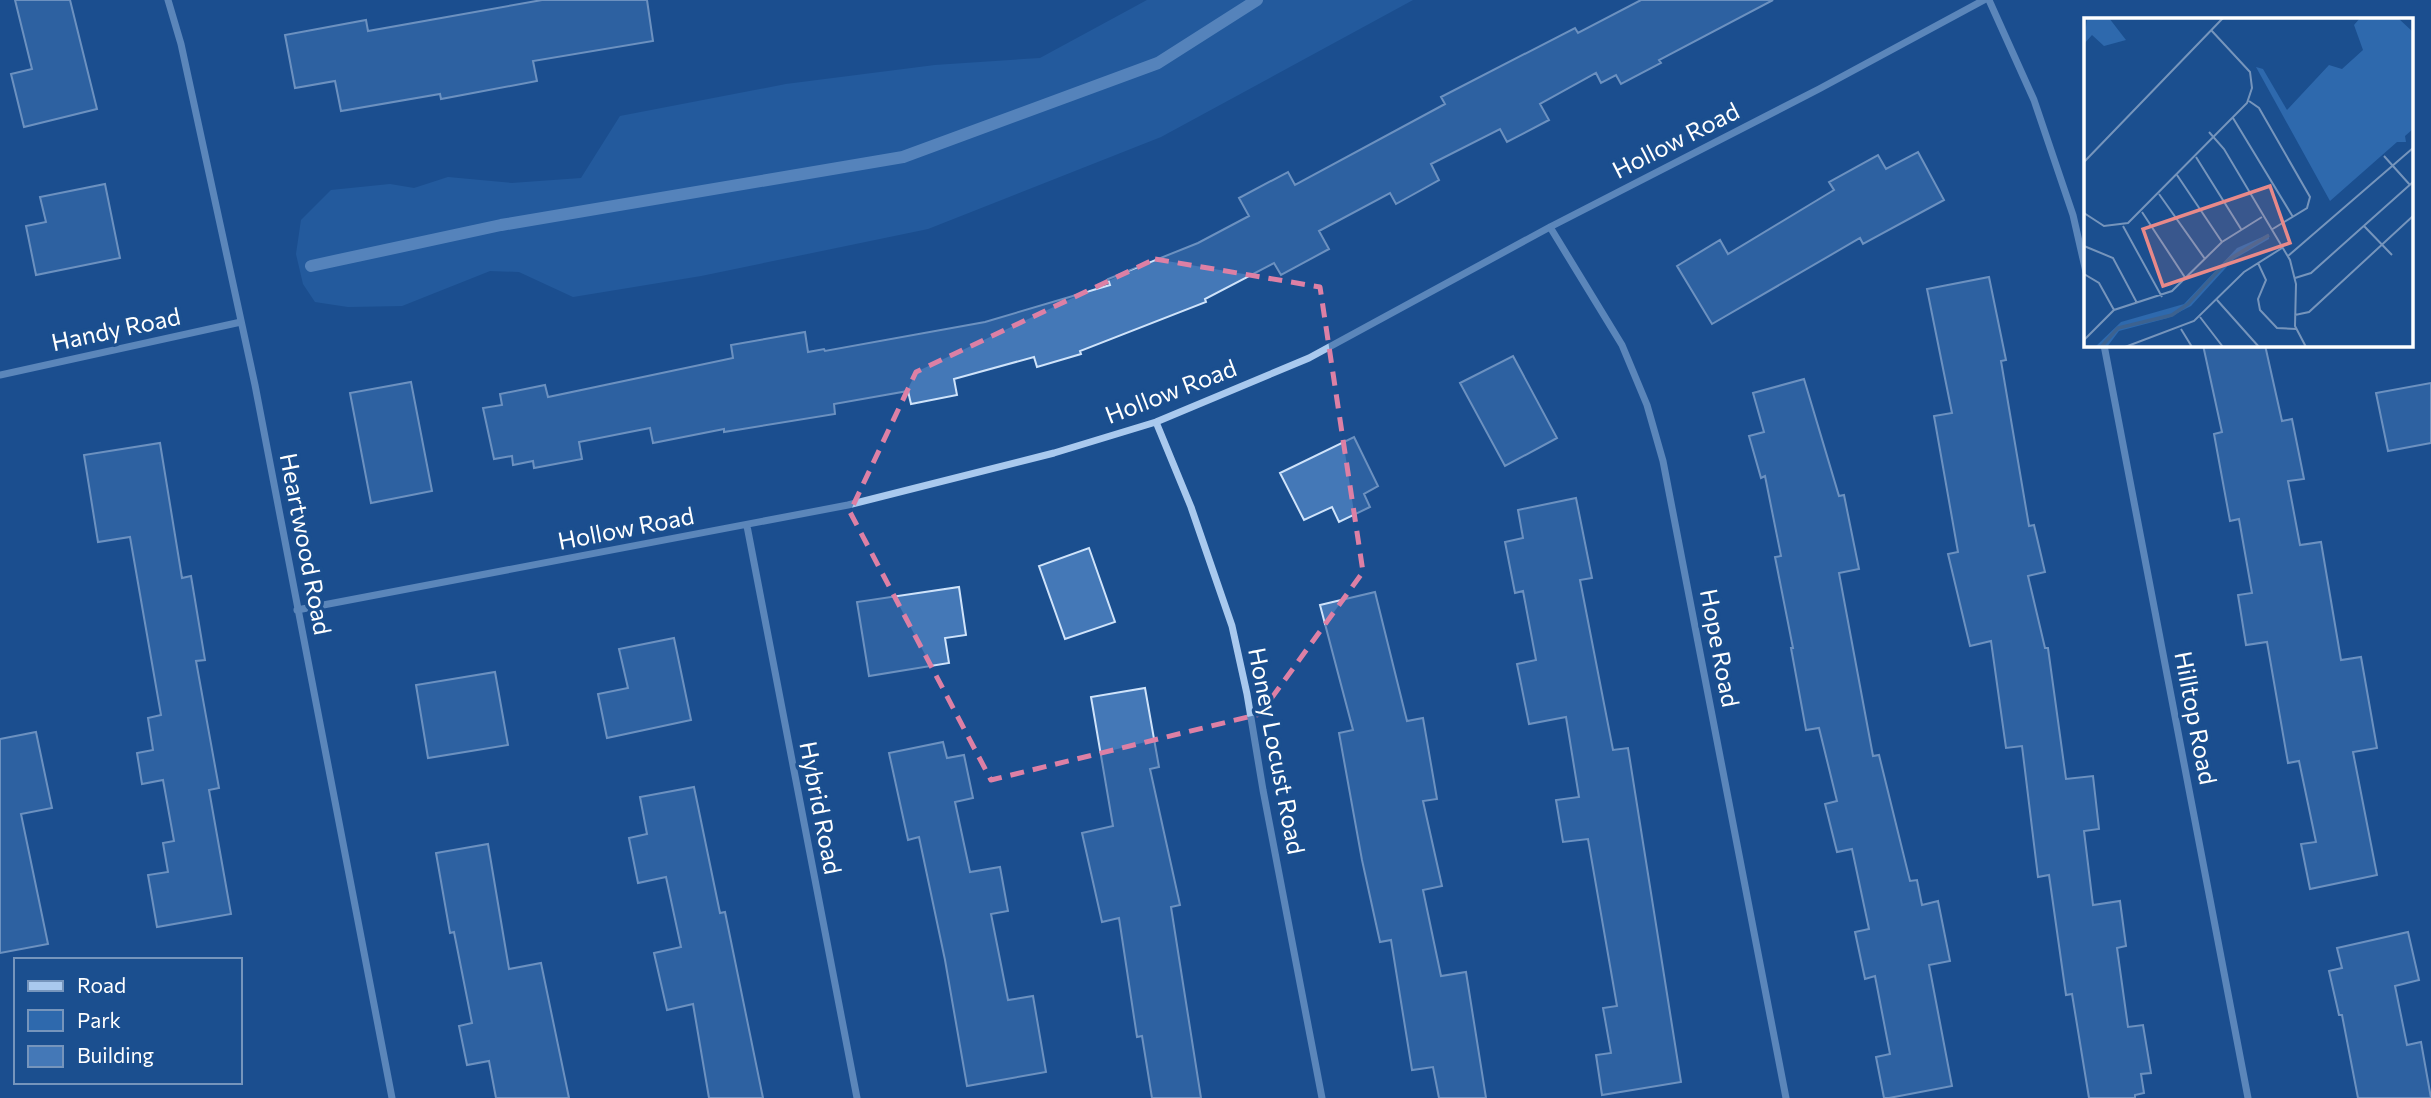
<svg xmlns="http://www.w3.org/2000/svg" width="2431" height="1098" viewBox="0 0 2431 1098" font-family="Commissioner,sans-serif">
  <rect width="100%" height="100%" fill="#1b4f8f"/>
  <path fill="#2e69ad" d="M1147,0H1413L1161,137L928,229L701,276L573,297L519,272L490,271L402,306L348,307L315,302L303,284L296,254L301,220L331,190L390,184L414,188L448,177L512,183L581,178L620,116L786,84L935,65L1040,58Z"/>
  <g fill="none" stroke-linecap="round" stroke-linejoin="round">
    <path stroke="#9cc4f0" stroke-width="12" d="M311,266L501,225L903,157L1158,63L1257,0"/>
  </g>
  <path fill="#4478b7" stroke="#cfe3fa" stroke-width="2" d="M15,0H70L97,109L24,127L11,74L32,69Z
    M542,0H647L653,41L533,61L537,81L441,99L440,94L341,111L335,81L295,88L285,35L366,20L368,31Z
    M1641,0H1773L1659,60L1661,63L1621,84L1616,75L1601,83L1596,73L1540,104L1549,120L1507,142L1500,129L1431,164L1439,180L1396,204L1390,193L1319,231L1329,249L1281,275L1274,263L1205,299L1206,302L1080,351L1081,354L1037,367L1034,357L954,379L957,395L911,404L908,391L834,404L835,414L724,432V429L653,443L650,428L579,442L582,459L534,468L533,461L513,465L512,456L494,459L483,408L502,405L500,394L545,385L548,397L733,358L731,345L805,332L808,352L824,349L825,351L985,322L1110,285L1108,279L1198,243L1249,216L1239,198L1288,172L1295,185L1445,104L1441,97L1575,28L1578,33Z
    M1918,152L1944,200L1863,244L1860,238L1712,324L1677,266L1720,240L1728,254L1834,190L1829,182L1878,155L1886,169Z
    M105,184L120,258L36,275L26,226L46,222L40,197Z
    M1989,277L2006,360L2001,361L2029,526L2034,525L2045,572L2028,576L2045,648H2048L2066,779L2093,776L2099,829L2084,831L2093,905L2120,901L2126,946L2117,948L2128,1027L2143,1025L2151,1073L2141,1074L2144,1093L2135,1095V1098H2089L2072,994L2066,995L2049,875L2038,877L2022,746L2006,748L1991,641L1970,646L1948,554L1958,552L1934,416L1952,413L1927,289Z
    M2203,345H2265L2282,421L2292,419L2304,479L2288,481L2300,545L2321,542L2341,660L2361,657L2377,748L2353,752L2377,875L2310,889L2301,844L2316,842L2299,761L2288,763L2267,642L2246,645L2238,595L2252,593L2239,519L2230,521L2214,434L2222,432Z
    M1513,356L1557,438L1505,466L1460,383Z
    M1804,379L1839,496L1844,495L1859,569L1839,573L1873,756L1879,755L1910,881L1917,880L1922,905L1938,901L1950,961L1929,965L1952,1086L1889,1098H1884L1876,1057L1890,1054L1875,976L1865,979L1855,932L1869,929L1852,849L1837,852L1825,804L1837,801L1819,728L1806,730L1791,648H1793L1775,557L1781,556L1765,476L1761,478L1749,436L1764,432L1753,393Z
    M411,382L432,491L371,503L350,393Z
    M2431,383V443L2388,451L2376,393Z
    M1354,437L1378,486L1364,494L1370,507L1339,522L1332,507L1304,520L1280,473Z
    M160,443L182,578L191,576L205,660L196,661L219,788L209,790L231,914L157,927L148,875L168,872L163,843L174,841L163,780L142,784L137,753L153,750L148,718L161,715L130,537L98,542L84,455Z
    M1576,498L1592,578L1580,580L1613,750L1628,748L1681,1082L1602,1095L1596,1055L1611,1053L1603,1008L1617,1006L1588,839L1563,842L1556,800L1579,797L1566,717L1529,724L1517,664L1536,660L1523,591L1515,593L1505,542L1523,538L1518,510Z
    M1089,548L1115,622L1065,639L1039,566Z
    M959,587L966,635L945,638L949,663L869,676L857,602Z
    M1375,592L1407,721L1423,718L1437,799L1423,801L1442,886L1423,890L1441,976L1466,972L1486,1098H1439L1433,1067L1412,1070L1391,940L1380,942L1362,860L1339,733L1353,730L1320,605Z
    M674,638L691,720L607,738L598,694L628,688L619,649Z
    M495,672L508,745L428,758L416,685Z
    M1145,688L1159,767L1150,769L1180,905L1171,907L1201,1098H1152L1142,1036L1137,1037L1119,918L1102,922L1082,833L1113,826L1091,697Z
    M36,732L52,808L21,814L48,944L0,953V739Z
    M943,742L947,758L964,755L973,798L955,802L970,872L1000,867L1008,911L991,914L1008,1000L1033,996L1046,1072L967,1086L945,960L919,837L908,840L889,753Z
    M694,787L720,913L725,912L763,1098H709L693,1004L667,1010L654,953L681,947L666,877L638,883L629,838L647,834L640,797Z
    M488,844L509,969L541,963L569,1098H496L489,1061L467,1065L459,1026L472,1023L454,932L450,933L436,853Z
    M2408,932L2419,980L2395,986L2407,1045L2421,1042L2431,1098H2358L2342,1015H2339L2329,971L2342,968L2337,948Z"/>
  <g fill="none" stroke-linecap="round" stroke-linejoin="round">
    <path stroke="#a9c9ee" stroke-width="7" d="M168,0L181,44L255,385L392,1098
      M1989,0L2034,100L2073,215L2086,272
      M1550,227L1622,345L1647,405L1663,461L1786,1098
      M2104,345L2248,1098
      M0,375L241,322
      M1156,422L1191,507L1232,626L1247,694L1263,790L1322,1098
      M747,526L857,1098
      M297,610L848,505L1054,453L1156,422L1309,358L1550,227L1819,89L1984,0"/>
  </g>
  <path d="M0 0H2431V1098H0ZM1155,259L1320,287L1363,572L1260,714L991,780L850,512L916,372Z" fill="#1b4f8f" fill-opacity=".55" fill-rule="evenodd"/>
  <path fill="none" stroke="#dd80a5" stroke-width="5" stroke-dasharray="14 9" stroke-linejoin="round" d="M1155,259L1320,287L1363,572L1260,714L991,780L850,512L916,372Z"/>
  <g text-anchor="middle" stroke-width="7" stroke-linejoin="round" paint-order="stroke">
    <g font-size="24" fill="#fff" stroke="#1b4f8f">
      <text transform="translate(1676 141) rotate(-27)" y="8">Hollow Road</text>
      <text transform="translate(116 330) rotate(-12)" y="8">Handy Road</text>
      <text transform="translate(1171 392) rotate(-21)" y="8">Hollow Road</text>
      <text transform="translate(626 529) rotate(-11)" y="8">Hollow Road</text>
      <text transform="translate(305 544) rotate(79)" y="8">Heartwood Road</text>
      <text transform="translate(1719 648) rotate(79)" y="8">Hope Road</text>
      <text transform="translate(2195 718) rotate(79)" y="8">Hilltop Road</text>
      <text transform="translate(1276 751) rotate(79)" y="8">Honey Locust Road</text>
      <text transform="translate(820 808) rotate(79)" y="8">Hybrid Road</text>
    </g>
  </g>
  <g transform="translate(2084 18)">
    <rect width="329" height="329" fill="#1b4f8f"/>
    <path d="M3,0H25L42,22L20,28L8,17L0,26ZM276,0H314L329,14V111L321,118L322,124H313L246,183L172,49L179,51L203,92L245,47L258,51L279,32L270,7ZM185,216V221L150,241L107,288L84,300L35,313L23,329H11L37,304L100,286L153,230Z" fill="#2e69ad"/>
    <path fill="none" stroke="#3c6290" stroke-width="3.5" d="M17,329L34,310L88,297L104,286L144,242L185,217"/>
    <path fill="none" stroke="#7695bc" stroke-width="2" d="M165,83L175,90L226,179L223,190L187,212M149,100L209,199M125,114L140,131L206,242L212,266L211,308L222,329M300,138L326,167M112,139L157,211M0,144L139,0M93,157L138,224M75,176L121,241M58,194L102,261M0,195L20,208L44,205L163,85L168,70L166,54L127,12M39,208L78,279M280,208L308,237M0,228L29,240L53,285M204,238L329,130M174,245L182,262L174,281L176,292L193,310L212,311M0,256L15,265L30,292M211,260L227,255L329,164M133,282L175,329M211,297L225,294L329,198M116,299L139,329M97,311L108,329M0,322L30,292L88,273L138,224L178,199M41,329L110,303L160,254L198,230"/>
    <path fill="#e88989" fill-opacity="0.15" stroke="#e88989" stroke-width="3.5" d="M186,168L206,225L79,268L59,211Z"/>
    <rect width="329" height="329" fill="none" stroke="#fff" stroke-width="3.5"/>
  </g>
  <rect x="14" y="958" width="228" height="126" fill="#1b4f8f" stroke="#7695bc" stroke-width="2"/>
  <rect x="28" y="981" width="35" height="10" fill="#a9c9ee" stroke="#7695bc" stroke-width="2"/>
  <text x="77" y="993" font-size="21" fill="#ffffff">Road</text>
  <rect x="28" y="1010" width="35" height="21" fill="#2e69ad" stroke="#7695bc" stroke-width="2"/>
  <text x="77" y="1028" font-size="21" fill="#ffffff">Park</text>
  <rect x="28" y="1046" width="35" height="21" fill="#4478b7" stroke="#7695bc" stroke-width="2"/>
  <text x="77" y="1063" font-size="21" fill="#ffffff">Building</text>
</svg>
